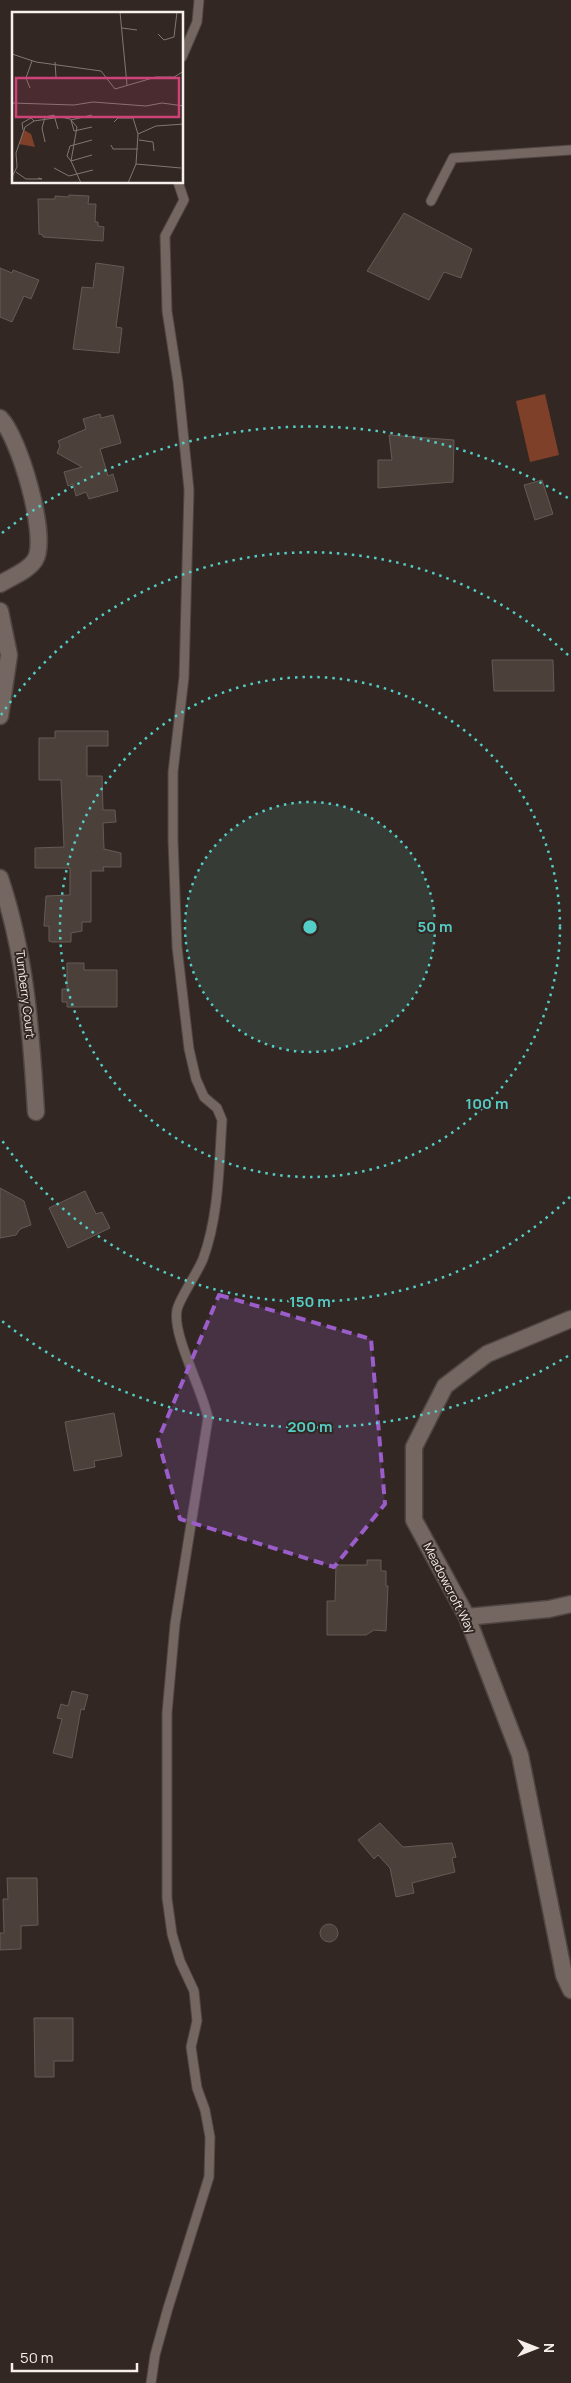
<svg xmlns="http://www.w3.org/2000/svg" width="571" height="2383" viewBox="0 0 571 2383" font-family="Manrope,sans-serif">
  <rect width="100%" height="100%" fill="#332723"/>
  <path fill="#7f4029" d="M545,394L559,455L530,462L516,401Z"/>
  <path fill="#4c403b" stroke="#675a55" d="M69,195L89,196L88,204H96L95,222H98V226L104,227L103,241L43,237V235L39,234L38,199H55V196L69,197Z
    M404,213L472,249L461,278L444,272L429,300L367,271Z
    M96,263L124,267L116,327L122,328L119,353L73,349L82,287L93,288Z
    M0,268L12,273L13,270L39,280L31,299L24,296L12,322L0,317Z
    M100,414L101,418L113,415L121,443L100,449L108,476L113,474L118,491L89,499L86,492L76,496L73,484L68,486L64,472L82,467L57,453L60,446L58,441L86,429L83,419Z
    M389,435L454,440L453,482L378,488V460H392Z
    M542,480L553,514L535,520L524,485Z
    M492,660H553L554,691H494Z
    M55,731H108V746H87V776H102L103,810H115L116,822L103,823L104,849L121,853V867H103L104,871H91V922H82V931L71,933V942H52L49,941V926H44L46,896L70,895V868H35V848L64,847L61,780H39V738H55Z
    M67,963H84V970H117V1007H67V1002H62V989H67Z
    M0,1188L24,1201L31,1225L20,1229L16,1235L0,1238Z
    M85,1191L96,1214L102,1212L110,1228L68,1248L49,1208Z
    M114,1413L122,1456L94,1461L95,1467L74,1471L65,1422Z
    M367,1560H381V1571H386V1586H388L386,1631L374,1630L366,1635H327V1601H335L336,1565H367Z
    M72,1691L88,1695L84,1710L81,1709L72,1758L53,1753L62,1719L57,1718L61,1704L68,1706Z
    M380,1823L403,1847L452,1843L456,1857L452,1858L455,1872L412,1883L414,1893L396,1897L390,1868L378,1855L374,1859L358,1840Z
    M7,1878H37L38,1925L21,1926V1949L0,1950V1933H4L3,1899H8Z
    M320 1933a9 9 0 1 1 18 0a9 9 0 1 1-18 0Z
    M34,2018H73V2061H54V2077H35Z"/>
  <g fill="none" stroke-linecap="round" stroke-linejoin="round">
    <defs>
      <path id="service" d="M182,57L197,22L199,0
        M431,201L453,158L571,150
        M151,2383L155,2355L168,2308L209,2177L210,2137L205,2110L197,2088L191,2047L197,2021L194,1991L180,1961L172,1934L167,1898V1713L175,1624L208,1418C202,1388 172,1335 177,1310C179,1299 198,1272 203,1259C219,1216 219,1165 222,1120L217,1108L204,1097L196,1079L189,1049L177,947L173,840V772L184,677L189,490L178,382L167,311L165,236L184,200L178,182"/>
      <path id="minor" d="M0,418C19,436 49,538 35,560C28,571 11,577 0,584
        M0,611L9,655L0,716
        M0,878C26,956 31,1031 36,1112
        M571,1319L487,1354L445,1386L414,1447V1520L467,1617L520,1755L564,1975L571,1990
        M467,1617L549,1609L571,1604"/>
    </defs>
    <use href="#service" stroke="#4f4642" stroke-width="11"/>
    <use href="#minor" stroke="#4f4642" stroke-width="19"/>
    <use href="#service" stroke="#746661" stroke-width="9"/>
    <use href="#minor" stroke="#746661" stroke-width="16"/>
  </g>
  <path fill="#9a5dca" fill-opacity="0.2" stroke="#9a5dca" stroke-width="4" stroke-dasharray="10 6" stroke-linejoin="round" d="M219,1295L371,1339L385,1504L334,1567L180,1519L158,1440Z"/>
  <circle cx="310" cy="927" r="125" fill="#54cdc6" fill-opacity=".12"/>
  <g fill="none" stroke="#54cdc6" stroke-width="2.5" stroke-dasharray="2.5 5">
    <circle cx="310" cy="927" r="125"/>
    <circle cx="310" cy="927" r="250"/>
    <path d="M570 1197A375 375 0 0 1 1 1139M1 715A375 375 0 0 1 570 657"/>
    <path d="M568 1356A500 500 0 0 1 2 1321M2 533A500 500 0 0 1 568 498"/>
  </g>
  <g text-anchor="middle" stroke-width="4" stroke-linejoin="round" paint-order="stroke">
    <g font-size="12" fill="#f7efec" stroke="#332723">
      <text transform="translate(25 994) rotate(83)" y="4">Turnberry Court</text>
      <text transform="translate(449 1588) rotate(63)" y="4">Meadowcroft Way</text>
    </g>
  </g>
  <g transform="translate(12 12)">
    <rect width="171" height="171" fill="#332723"/>
    <path d="M12,118L19,122L23,135L7,132Z" fill="#7f4029"/>
    <path fill="none" stroke="#817773" stroke-width="1" d="M108,0L115,73M110,16L125,18M146,22L152,28L162,25L165,0M0,42L24,50L89,59L103,77L144,65H162L172,59M43,50L44,65M18,76L14,66L20,49M0,91L62,93L81,90L134,94L150,91L172,94M59,108L62,119L80,115M59,108L80,103M102,110L106,106H121L126,122M11,118L10,111L19,106L22,109M127,128L141,130L142,139M33,130L30,116L33,105L42,103L46,117M99,133L101,137H126M80,143L59,149L55,144L58,134L80,128M124,152L169,156M42,156L57,164L81,158M4,160L14,167H30L26,166M0,165L5,155L4,141L13,115L22,109L49,105L58,107L65,115L59,149L69,171M96,171H117M116,171L124,152L126,122L144,114L172,112"/>
    <path fill="#cd4378" fill-opacity="0.15" stroke="#cd4378" stroke-width="2.5" d="M4,66H167V105H4Z"/>
    <rect width="171" height="171" fill="none" stroke="#f7efec" stroke-width="2.5"/>
  </g>
  <circle cx="310" cy="927" r="8" fill="#54cdc6" stroke="#332723" stroke-width="2.5"/>
  <g font-size="15" text-anchor="middle" font-weight="bold" fill="#54cdc6" stroke="#332723" stroke-width="4" stroke-linejoin="round" paint-order="stroke">
    <text x="435" y="932">50 m</text>
    <text x="487" y="1109">100 m</text>
    <text x="310" y="1307">150 m</text>
    <text x="310" y="1432">200 m</text>
  </g>
  <g transform="translate(536 2348) rotate(90)" stroke="#332723" stroke-width="4" paint-order="stroke">
  <path d="M0-4L9 19L0 12L-9 19Z" fill="#f7efec"/>
  <text y="-8" font-size="14" font-weight="bold" text-anchor="middle" fill="#f7efec">N</text>
  </g>
  <path d="M12 2363v8h125v-8" fill="none" stroke="#f7efec" stroke-width="2.5"/>
  <text x="20" y="2363" font-size="15" fill="#f7efec" stroke="#332723" stroke-width="4" paint-order="stroke">50 m</text>
</svg>
